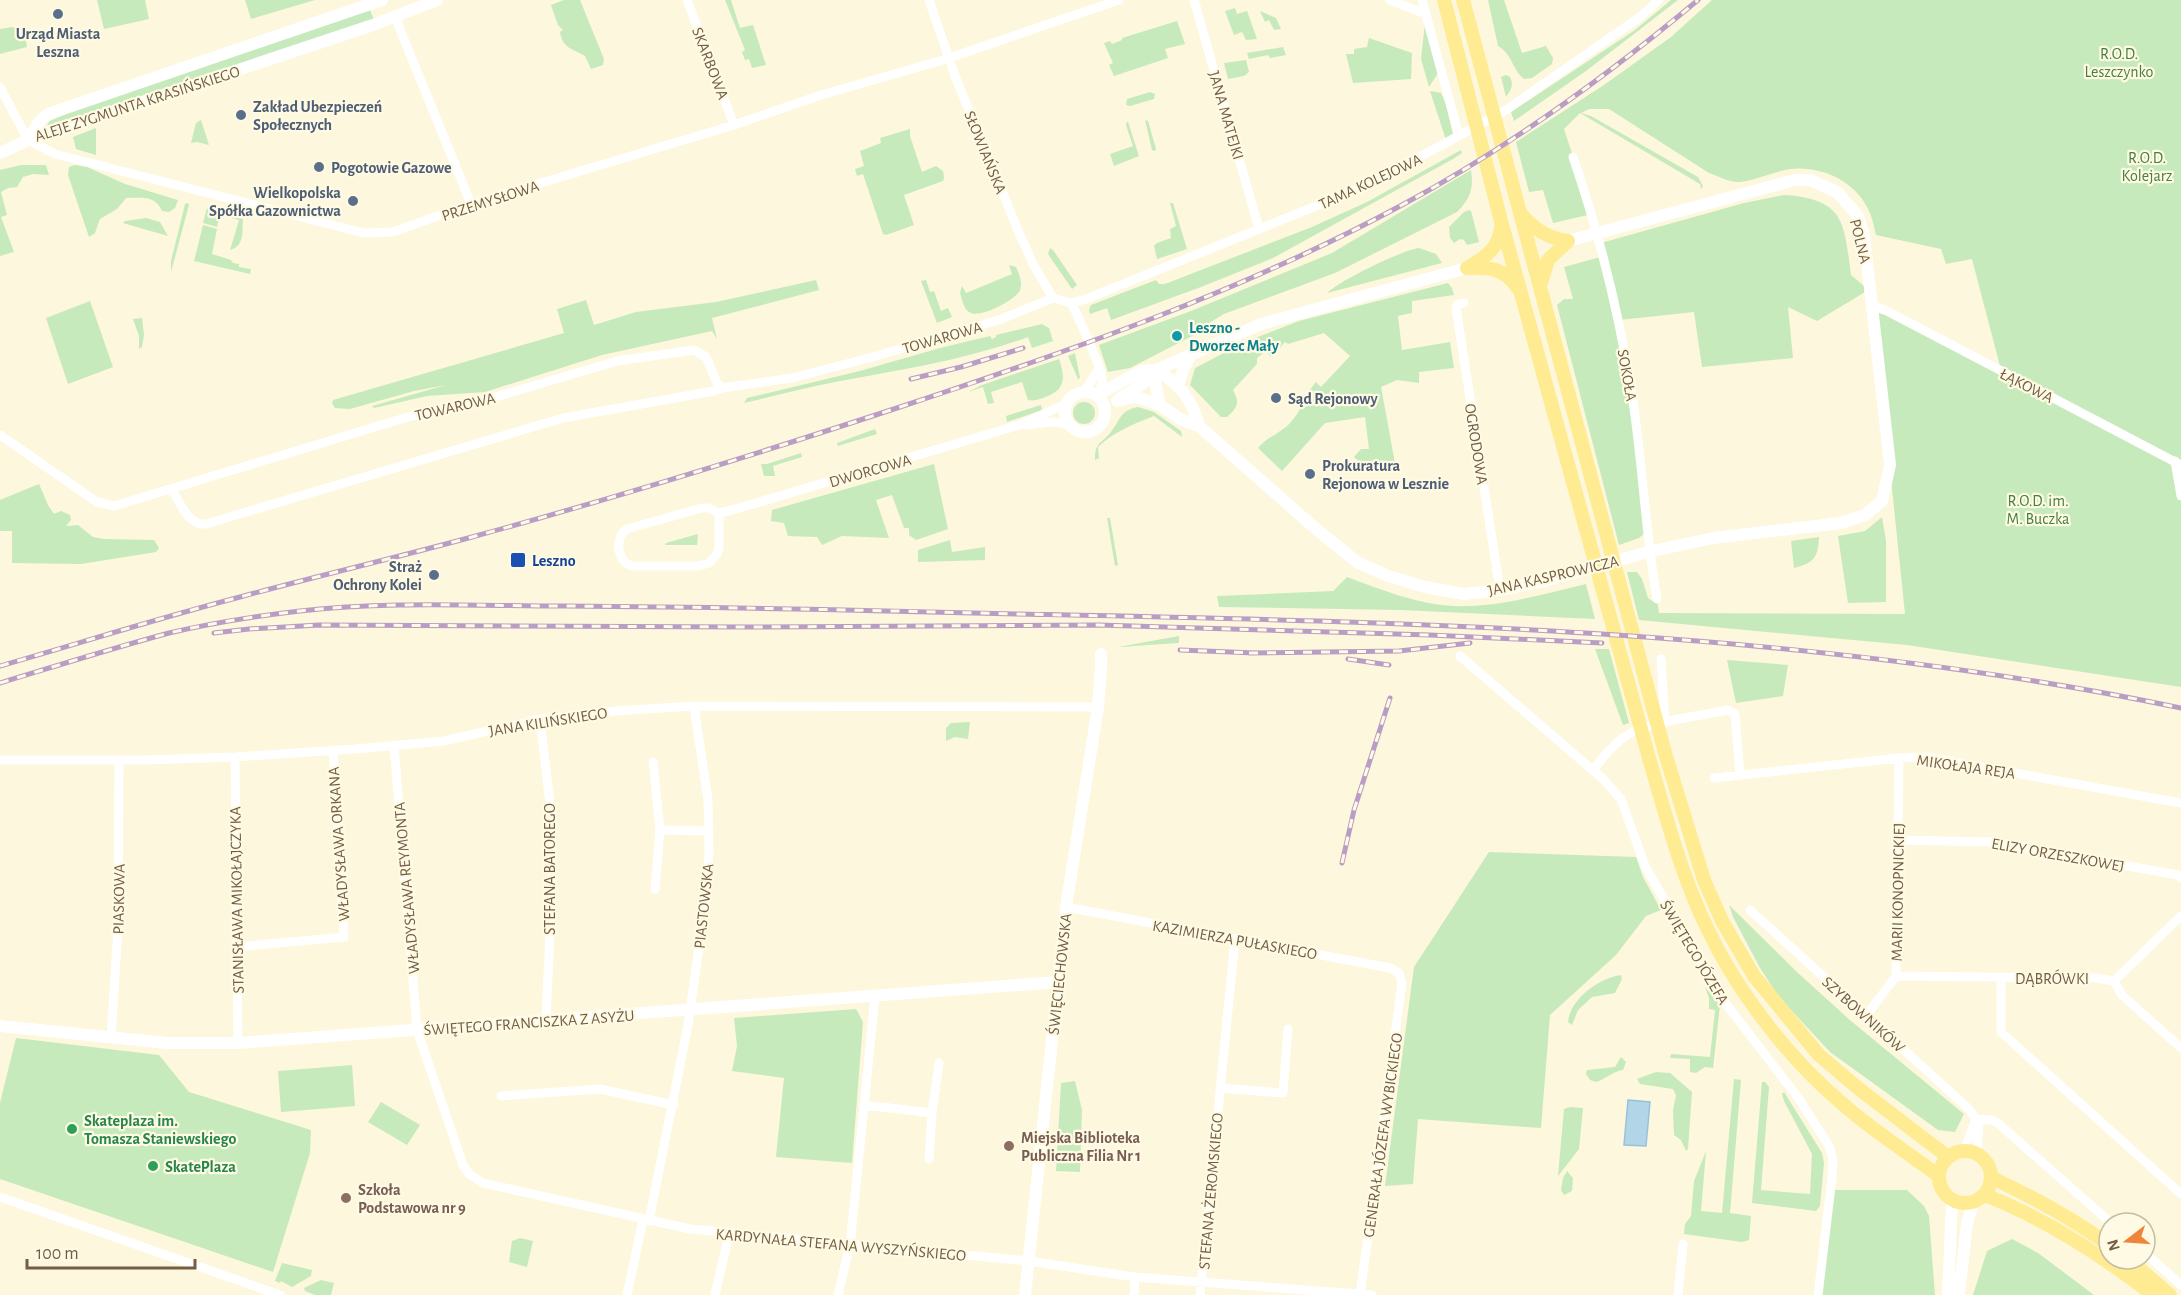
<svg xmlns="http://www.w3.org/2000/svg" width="2181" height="1295" viewBox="0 0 2181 1295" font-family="'Alegreya Sans',sans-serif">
  <rect width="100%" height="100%" fill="#fdf7dd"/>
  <path fill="#c6eabc" d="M97,0H145L149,19L104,29Z
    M245,0H315L251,19Z
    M564,0H580L604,59L603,65L591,69L585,56C573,49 562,48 560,32L563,30L558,25L551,5Z
    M725,0H731L740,28L753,25L766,65L752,68L749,59L745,60L742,52L745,50Z
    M1488,0H1504L1522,53L1546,46L1553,58L1552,64L1532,78L1524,79C1512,69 1512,54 1498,46Z
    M1671,0H1678L1586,71L1514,121L1511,112L1635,30Z
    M1712,0H2181V687L1907,645L1639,620L1627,572H1637L1642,579L1648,598L1652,601L1657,599L1659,613L1905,614L1873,306L2001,370L1972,259L1946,264L1941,249L1876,235C1874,228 1873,220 1870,213C1857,181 1821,165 1790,169C1773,172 1757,180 1740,182C1730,183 1718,176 1709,173L1609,109H1589L1581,113L1591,116L1698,177L1703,186L1701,189L1700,184L1580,113L1564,129L1592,214L1553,223L1543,190L1529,192L1516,142L1604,85L1671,37Z
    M1235,8L1237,14L1247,11L1257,39L1246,40L1242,32L1234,35L1225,11Z
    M370,10L374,20L52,127L47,124L50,121L70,112Z
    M1260,11L1276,18L1281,29L1274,30L1269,20L1265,22Z
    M1426,14L1438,73L1429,87L1421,59Z
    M1177,21L1185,44L1165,49L1168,58L1114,76L1109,65L1113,63L1104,43L1110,41L1112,44L1122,40V38Z
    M12,27C23,30 26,37 27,47L0,54V29Z
    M1369,38L1412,53L1411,79L1353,83L1346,54H1354V49L1367,47Z
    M1283,47L1286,55L1270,58L1268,55L1249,59L1247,53Z
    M1246,60L1249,72L1244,76L1228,79L1224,63Z
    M1506,75L1510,77C1514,85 1511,90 1506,97L1501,77Z
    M1430,91L1441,93L1446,104L1454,139L1447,143Z
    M1150,92L1155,94L1154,99L1130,106L1126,105L1127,99Z
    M201,120L209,145L197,142L191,143L196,123Z
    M1145,120L1148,121L1156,149L1155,151L1152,150Z
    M1128,122L1139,156L1114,166L1110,154L1133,146L1126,125V123Z
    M96,128V155L76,149L73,137Z
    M910,129V136L922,172L936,166L943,171L944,178L943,181L904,195L914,225L886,235L883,234L863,174L857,176L855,169L864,166L860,151L881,143L880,138Z
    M1461,150L1462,153L1453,159L1273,258L1201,287L1111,320L1107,308L1090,314L1089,310L1091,305L1156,280L1159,284H1165L1312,227L1367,202Z
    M21,165H46L49,175L33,174L23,177L17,187L8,188L1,192L7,215L1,217L14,252L0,256V170Z
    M75,165L87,167L125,184L178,200L175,208L169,212L162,211C155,195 142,198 126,198L117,209L100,219L95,233L89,237L68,175L69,167Z
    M1471,170C1474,189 1470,199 1457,212L1335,273L1224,314L1209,323L1196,334L1130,368L1108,372L1099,345L1191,311L1332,253Z
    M1784,195C1845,199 1844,222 1851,275L1864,286L1870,289L1817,321L1788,307L1793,358L1702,367L1694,312L1619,320L1632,396L1645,533L1639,538L1619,545L1557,305L1564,299H1573L1564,267L1604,256L1601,243L1744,203Z
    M188,203L189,205L171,272V261L185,204Z
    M1170,203H1173L1187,249L1157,259L1154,246L1157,243L1171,238L1170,229L1176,226Z
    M207,208L243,219C242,231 245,246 230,250L239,220L220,215L217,227L203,223Z
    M1469,210L1471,211L1479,242L1467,245L1464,240L1460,239L1454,243L1450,238L1449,227L1464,212Z
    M146,218L160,222L168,236L123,223L125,221Z
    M203,225L217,229L212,254L231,260L233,263L239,264V267L251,269L250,274L194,261Z
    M1050,248L1053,250L1077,285L1072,289L1048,254Z
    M1419,248L1436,254L1442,263L1327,293C1339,281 1402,250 1419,248Z
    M1009,265L1016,267C1019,274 1023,282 1020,290C1016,300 981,318 971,313C964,311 962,299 960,293L962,286L966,293L1012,274Z
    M816,280L819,290L712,318L717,339L712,331L602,355L485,392L427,396L374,408L372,406L446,385L414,391L350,409L335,408L332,403L333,400L564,333L557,309L586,300L594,325L636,312L716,302Z
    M926,280L930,292L934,291L941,311L948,308L952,317L937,323L921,281Z
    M1448,283L1452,288L1454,295L1412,301V313L1398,316L1402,350L1450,342L1454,368L1419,372V383L1397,380L1381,387L1395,463L1357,470L1362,464L1354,457L1361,449H1369L1365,417L1325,423L1282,471L1258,448C1267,437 1281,433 1291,422C1302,410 1305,394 1316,382L1321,387L1350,356L1324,333L1288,344L1285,342L1271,357L1266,351L1257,358V364L1233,390C1240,403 1238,407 1227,417H1221L1190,385L1195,368L1245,342L1299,321Z
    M90,301L113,367L68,384L46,318Z
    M142,318L144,335L142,347L139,349V336L133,319Z
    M1042,324L1049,328L1053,341L1032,348L1028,337C965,360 900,370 835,382C804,388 774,396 744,403L747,398L860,371L940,348L990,336L992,339L996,337V335Z
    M1075,353L1080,378L1078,379L1068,356Z
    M1059,359C1066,379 1065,391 1043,398C1037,400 1034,401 1028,400L1022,382L991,392L994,403L988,404L983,387L968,392L982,385Z
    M1073 413a11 11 0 1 1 22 0a11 11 0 1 1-22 0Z
    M1041,405L1042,410L1007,422L1006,416Z
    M1138,407L1154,412L1181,431L1182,437L1154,416C1134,424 1113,432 1098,447L1099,458L1095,460C1095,442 1101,444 1111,432C1121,419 1119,411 1138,407Z
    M875,429L877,434L838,446L837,443Z
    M801,453L802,457L773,466L775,476H764L761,464H767Z
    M934,464L948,529L916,540L909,535V528H904L892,495L876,500L889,538L842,536L822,545L817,537L788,536L784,523L771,521L772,510Z
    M39,484L48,505L54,514L61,511L70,515L71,520L66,526L78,525L93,537L104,539L154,540L159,548L156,552L81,564L12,563V531H0V500Z
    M1882,517L1886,541V602L1848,603L1838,536L1865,531Z
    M1107,518H1110L1118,565L1115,566Z
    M698,534L697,545H665L666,543Z
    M1819,537C1818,558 1814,563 1794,568L1791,541Z
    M950,540L952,552L985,547V560L918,562V550Z
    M1347,577C1382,590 1416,604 1454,606C1498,608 1543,594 1586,584L1595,619L1401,610L1219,607L1217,596L1333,591Z
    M1179,636V643L1118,647Z
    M1595,649H1609L1629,723L1623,725Z
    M1727,660L1788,665L1783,696L1736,703Z
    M970,722L968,739L955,737L946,741V728L951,723Z
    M1489,852L1636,857L1643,877L1661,910L1646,916L1616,955L1550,1015L1541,1128L1418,1119L1413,1184L1385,1186L1414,967Z
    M1729,905L1798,973L1851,1021L1964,1114L1955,1132L1938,1130L1830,1052L1779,997L1760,968L1733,917Z
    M1621,975L1622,979L1615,993L1592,997L1578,1010L1572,1025L1568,1022C1570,999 1599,978 1621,975Z
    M1705,987L1720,1005L1713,1068L1705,1067L1696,1073L1690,1072V1059L1670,1058L1671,1054L1710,1057L1715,1010L1709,1009V998Z
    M856,1009L863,1022L852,1163L776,1157L784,1078L732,1071L737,1046L734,1018Z
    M16,1038L159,1055L189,1092L311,1130L310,1153L273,1272L0,1179V1103Z
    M1621,1057L1626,1062L1623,1070C1613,1071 1606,1079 1596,1082L1590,1080L1586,1074L1587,1070L1615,1067Z
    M352,1065L355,1106L281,1112L278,1071Z
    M1656,1072L1670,1073L1692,1092L1688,1149L1686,1151L1681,1140L1674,1135L1673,1110L1676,1095L1673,1089L1640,1084L1637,1079Z
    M1734,1079L1741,1080L1730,1213L1751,1216L1749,1240L1742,1242L1684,1234L1685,1224L1691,1216L1694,1181L1706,1151L1701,1211L1722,1213Z
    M1075,1081L1082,1110L1080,1172L1056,1171L1061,1083Z
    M1762,1082H1765L1769,1087L1761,1190L1810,1194L1812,1154L1784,1101L1782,1094L1784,1092L1822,1153L1824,1163L1820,1206L1816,1211L1752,1203Z
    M381,1102L420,1125L407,1145L368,1122Z
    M1570,1107L1583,1108L1579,1149L1558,1176L1564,1109Z
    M1567,1171L1573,1178L1572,1191L1564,1195L1561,1190L1563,1178Z
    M1831,1190H1907L1924,1206L1929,1216L1935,1295H1818Z
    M520,1238L533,1241L527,1267L509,1262L512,1241Z
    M2012,1239L2038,1253L2094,1295H1973L1987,1251Z
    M282,1263L312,1270L311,1276L292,1287L281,1281L280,1283L275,1281Z
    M321,1280L334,1283L331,1295H315L305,1291L304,1288Z"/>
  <path fill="#b2d5e7" stroke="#97c2d9" stroke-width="1.5" d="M1628,1100L1650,1102L1646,1146L1624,1145Z"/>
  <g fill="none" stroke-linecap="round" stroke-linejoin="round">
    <path stroke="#fff" stroke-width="9" d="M687,0L734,125
      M929,0L955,76L1020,235L1033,264L1053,298L1071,303L1086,299L1336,198L1394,171L1506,110L1640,17L1659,0
      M1194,0L1259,229
      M1390,0L1426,14
      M1422,0L1459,136
      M395,17L471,204
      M0,87L28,140L55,154L364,233L393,232L471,204L734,125L821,95L943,60L1119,0
      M1573,157C1600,236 1619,313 1632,395C1643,463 1645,532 1657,599
      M1071,303C1076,311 1102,370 1102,377C1103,383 1100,390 1097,395
      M1464,303L1458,304L1456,308L1500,590
      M1873,306L1887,311L2181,465
      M1082,392L1089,385L1099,368
      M1025,425L1051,422L1068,424
      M0,435L97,502L114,506L408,417L479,402L617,361L694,350L706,357L717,383L722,388
      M2175,461L2181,496
      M172,490C180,502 188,526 206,524L563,418L714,391L722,388L792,378L869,358L999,320L1053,298
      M719,513V548L717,554L709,563L698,566H632C617,563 614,536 627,529L702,508H709L719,513L736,509L1019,425L1066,404
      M1460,656L1603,779L1621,799L1645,866L1717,992L1799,1099L1829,1146L1833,1159L1832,1178L1818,1295
      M1661,659L1665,723
      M540,719L552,821V891L546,1020
      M394,745L417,1030L463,1165L469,1174L483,1183L690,1229L1029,1261L1135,1277L1372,1295
      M235,757L238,1043
      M0,760H146L235,757L355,749L444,741L540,719L616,711L694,706L1098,707
      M653,762L660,830L655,889
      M1593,770C1603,757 1614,743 1629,734C1652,721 1700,716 1728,710L1735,714L1740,775
      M1714,778L1899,758L1926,757L2181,803
      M660,830L708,831
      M1898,840L1994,842L2178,875L2181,878
      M1066,907L1390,968L1399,973L1402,983L1360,1295
      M1750,910L1969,1109L1979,1124L1977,1153
      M236,947L344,937L333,750
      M1896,976L2096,978L2114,981L2181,916
      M2001,977V1032L2181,1194
      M2114,981L2122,995L2181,1048
      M1866,1016L1896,976L1899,758
      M111,1038L118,927L119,760
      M1220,1088L1283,1093L1288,1029
      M501,1096L600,1089L674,1105
      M864,1105L932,1113L939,1063
      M1976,1119L1992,1120L1999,1124L2111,1223
      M1964,1151L1976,1119
      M929,1159L932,1113
      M0,1197L280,1295
      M649,1221L688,1025L706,898L709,851L708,800L694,706
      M2145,1253L2181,1285
      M627,1295L643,1220
      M715,1295L729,1234
      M838,1295L850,1245L875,997
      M1134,1295L1135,1277
      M1200,1295L1235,939
      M1678,1295L1683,1244"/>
    <path stroke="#fff" stroke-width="12" d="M28,140L39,122L48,114L382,0
      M0,153L28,140L373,25L437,0
      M1156,370C1181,385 1191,398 1199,426
      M1156,370L1155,383L1160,405
      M1178,385L1183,370L1191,354
      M1065 412a20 20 0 1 1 40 0a20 20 0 1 1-40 0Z
      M1097,395L1141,371L1156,370L1261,324L1467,268
      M1120,398L1147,381L1156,370
      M1117,401L1135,397L1143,399L1160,405L1182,420L1199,426L1316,529L1357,562L1388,576L1425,587L1464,594L1500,590L1544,581L1648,552L1713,538L1841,523L1865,515L1882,501L1890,465L1864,236L1858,216L1837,192L1810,180H1795L1568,241
      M0,1026L167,1043H238L1058,982
      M1025,1295L1066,907L1098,707L1101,668V654
      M1948,1295L1952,1200
      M1959,1295L1967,1224L1973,1203"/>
    <path stroke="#ffeb92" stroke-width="14" d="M1444,0L1501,221L1649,758C1666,816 1681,875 1708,930C1738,993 1790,1060 1844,1105C1873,1131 1907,1152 1939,1176
      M1463,0L1665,753L1704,880L1722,921L1754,976L1819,1055L1859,1089L1948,1157
      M1522,215C1535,230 1548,238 1568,241
      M1469,267C1486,257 1500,247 1501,226
      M1467,268C1489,267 1504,268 1517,287
      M1540,286L1548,260L1568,241
      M1939 1177a26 26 0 1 1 52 0a26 26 0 1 1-52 0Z
      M1992,1178C2033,1197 2073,1219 2109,1245
      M1985,1195C2046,1219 2102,1255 2153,1295
      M2128,1259L2170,1295"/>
    <defs>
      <path id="rail" d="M911,379L961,367L1023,348
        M214,633L249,629L319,625L747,627L1099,625L1430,635L1602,643
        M1180,650L1255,653
        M1249,653L1399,651L1470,643
        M1348,659L1389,665
        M0,666C80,643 159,618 240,597C317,576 395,558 472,537C615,498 757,454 897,408C1070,351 1241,292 1402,205C1508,148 1606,77 1698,0
        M0,683C56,666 113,648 169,633C212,623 256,616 300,611C387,601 477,606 565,606C715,607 866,610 1017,614C1408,622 1797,628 2181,708
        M1342,863L1354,810L1390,698"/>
    </defs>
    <use href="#rail" stroke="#ba9dc5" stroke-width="5"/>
    <use href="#rail" stroke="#fffae4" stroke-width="3" stroke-dasharray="9" stroke-linecap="butt"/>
  </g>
  <g fill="#5c6f8a" stroke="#fffae4" stroke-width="2">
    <circle cx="58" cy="14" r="6"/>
    <circle cx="241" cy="115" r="6"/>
    <circle cx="319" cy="167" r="6"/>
    <circle cx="353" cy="201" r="6"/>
    <circle cx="1276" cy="398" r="6"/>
    <circle cx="1310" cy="474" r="6"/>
    <circle cx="434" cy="575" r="6"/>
  </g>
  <circle fill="#0f9aa8" stroke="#fffae4" stroke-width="2" cx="1177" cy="336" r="6"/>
  <rect fill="#1a4fb4" stroke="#fffae4" stroke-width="2" x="510" y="552" width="16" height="16" rx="3"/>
  <g fill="#2e9e5b" stroke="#fffae4" stroke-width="2">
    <circle cx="72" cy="1129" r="6"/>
    <circle cx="153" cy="1166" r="6"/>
  </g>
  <g fill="#8d6e63" stroke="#fffae4" stroke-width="2">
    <circle cx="1009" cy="1146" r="6"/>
    <circle cx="346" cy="1198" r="6"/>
  </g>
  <g text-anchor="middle" stroke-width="4.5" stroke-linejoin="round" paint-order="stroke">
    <g font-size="16" font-weight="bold" fill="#4e5e75" stroke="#fffae4" text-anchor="start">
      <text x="58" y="39" text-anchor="middle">Urząd Miasta<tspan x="58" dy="18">Leszna</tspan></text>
      <text x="253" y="112">Zakład Ubezpieczeń<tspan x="253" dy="18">Społecznych</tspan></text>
      <text x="331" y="173">Pogotowie Gazowe</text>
      <text x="341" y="198" text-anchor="end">Wielkopolska<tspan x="341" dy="18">Spółka Gazownictwa</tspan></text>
      <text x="1288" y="404">Sąd Rejonowy</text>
      <text x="1322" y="471">Prokuratura<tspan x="1322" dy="18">Rejonowa w Lesznie</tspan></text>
      <text x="422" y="572" text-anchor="end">Straż<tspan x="422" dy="18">Ochrony Kolei</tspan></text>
    </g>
    <g font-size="16" fill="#468040" stroke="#fffae4">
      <text x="2119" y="59">R.O.D.<tspan x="2119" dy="18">Leszczynko</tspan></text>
      <text x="2147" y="163">R.O.D.<tspan x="2147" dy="18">Kolejarz</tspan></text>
      <text x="2038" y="506">R.O.D. im.<tspan x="2038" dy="18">M. Buczka</tspan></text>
    </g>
    <g font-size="16" fill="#735e45" stroke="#fffae4">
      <text transform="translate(711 63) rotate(69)" y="6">SKARBOWA</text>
      <text transform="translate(137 103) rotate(-18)" y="6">ALEJE ZYGMUNTA KRASIŃSKIEGO</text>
      <text transform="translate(1227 115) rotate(74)" y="6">JANA MATEJKI</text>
      <text transform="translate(986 152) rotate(68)" y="6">SŁOWIAŃSKA</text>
      <text transform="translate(1370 181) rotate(-25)" y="6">TAMA KOLEJOWA</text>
      <text transform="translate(490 200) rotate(-18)" y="6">PRZEMYSŁOWA</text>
      <text transform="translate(1861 241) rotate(76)" y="6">POLNA</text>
      <text transform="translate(942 337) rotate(-16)" y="6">TOWAROWA</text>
      <text transform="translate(1628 375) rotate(80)" y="6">SOKOŁA</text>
      <text transform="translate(2027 385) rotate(27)" y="6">ŁĄKOWA</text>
      <text transform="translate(455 406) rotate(-13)" y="6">TOWAROWA</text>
      <text transform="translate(1477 444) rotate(81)" y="6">OGRODOWA</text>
      <text transform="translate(870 470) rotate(-16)" y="6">DWORCOWA</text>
      <text transform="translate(1553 575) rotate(-13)" y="6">JANA KASPROWICZA</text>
      <text transform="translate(548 721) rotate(-9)" y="6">JANA KILIŃSKIEGO</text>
      <text transform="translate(1966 766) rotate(8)" y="6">MIKOŁAJA REJA</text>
      <text transform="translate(338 844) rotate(-94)" y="6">WŁADYSŁAWA ORKANA</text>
      <text transform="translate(2058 854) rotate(10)" y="6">ELIZY ORZESZKOWEJ</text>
      <text transform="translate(549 869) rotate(-90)" y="6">STEFANA BATOREGO</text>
      <text transform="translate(406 888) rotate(-95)" y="6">WŁADYSŁAWA REYMONTA</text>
      <text transform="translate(1897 892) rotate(-89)" y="6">MARII KONOPNICKIEJ</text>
      <text transform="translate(118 899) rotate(-89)" y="6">PIASKOWA</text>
      <text transform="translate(236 900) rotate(-91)" y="6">STANISŁAWA MIKOŁAJCZYKA</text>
      <text transform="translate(703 906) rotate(-84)" y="6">PIASTOWSKA</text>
      <text transform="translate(1235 939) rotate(10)" y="6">KAZIMIERZA PUŁASKIEGO</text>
      <text transform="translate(1695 952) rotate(59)" y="6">ŚWIĘTEGO JÓZEFA</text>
      <text transform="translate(1059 974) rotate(-84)" y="6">ŚWIĘCIECHOWSKA</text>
      <text x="2052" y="984">DĄBRÓWKI</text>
      <text transform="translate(1864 1014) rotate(42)" y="6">SZYBOWNIKÓW</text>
      <text transform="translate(529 1022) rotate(-4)" y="6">ŚWIĘTEGO FRANCISZKA Z ASYŻU</text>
      <text transform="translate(1382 1135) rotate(-82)" y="6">GENERAŁA JÓZEFA WYBICKIEGO</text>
      <text transform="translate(1210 1191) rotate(-85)" y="6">STEFANA ŻEROMSKIEGO</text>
      <text transform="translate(841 1244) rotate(5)" y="6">KARDYNAŁA STEFANA WYSZYŃSKIEGO</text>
    </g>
    <g font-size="16" font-weight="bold" fill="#0d838f" stroke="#fffae4" text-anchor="start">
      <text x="1189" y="333">Leszno -<tspan x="1189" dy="18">Dworzec Mały</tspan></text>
    </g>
    <g font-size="16" font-weight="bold" fill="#164399" stroke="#fffae4" text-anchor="start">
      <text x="532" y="566">Leszno</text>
    </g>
    <g font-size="16" font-weight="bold" fill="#27864d" stroke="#fffae4" text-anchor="start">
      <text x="84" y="1126">Skateplaza im.<tspan x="84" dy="18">Tomasza Staniewskiego</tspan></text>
      <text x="165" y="1172">SkatePlaza</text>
    </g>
    <g font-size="16" font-weight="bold" fill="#785e54" stroke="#fffae4" text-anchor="start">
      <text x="1021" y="1143">Miejska Biblioteka<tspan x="1021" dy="18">Publiczna Filia Nr 1</tspan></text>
      <text x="358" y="1195">Szkoła<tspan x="358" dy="18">Podstawowa nr 9</tspan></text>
    </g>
  </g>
  <g transform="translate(2127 1241) rotate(253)"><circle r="28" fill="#fffae4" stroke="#c7bca4" stroke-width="1.5"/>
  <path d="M0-4.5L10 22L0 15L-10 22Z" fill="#ee853b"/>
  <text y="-9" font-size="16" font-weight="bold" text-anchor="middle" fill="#735e45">N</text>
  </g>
  <path d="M27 1259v9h168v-9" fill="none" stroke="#735e45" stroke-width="3"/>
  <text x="36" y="1259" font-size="18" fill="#735e45" stroke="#fffae4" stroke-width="4.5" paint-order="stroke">100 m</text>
</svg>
